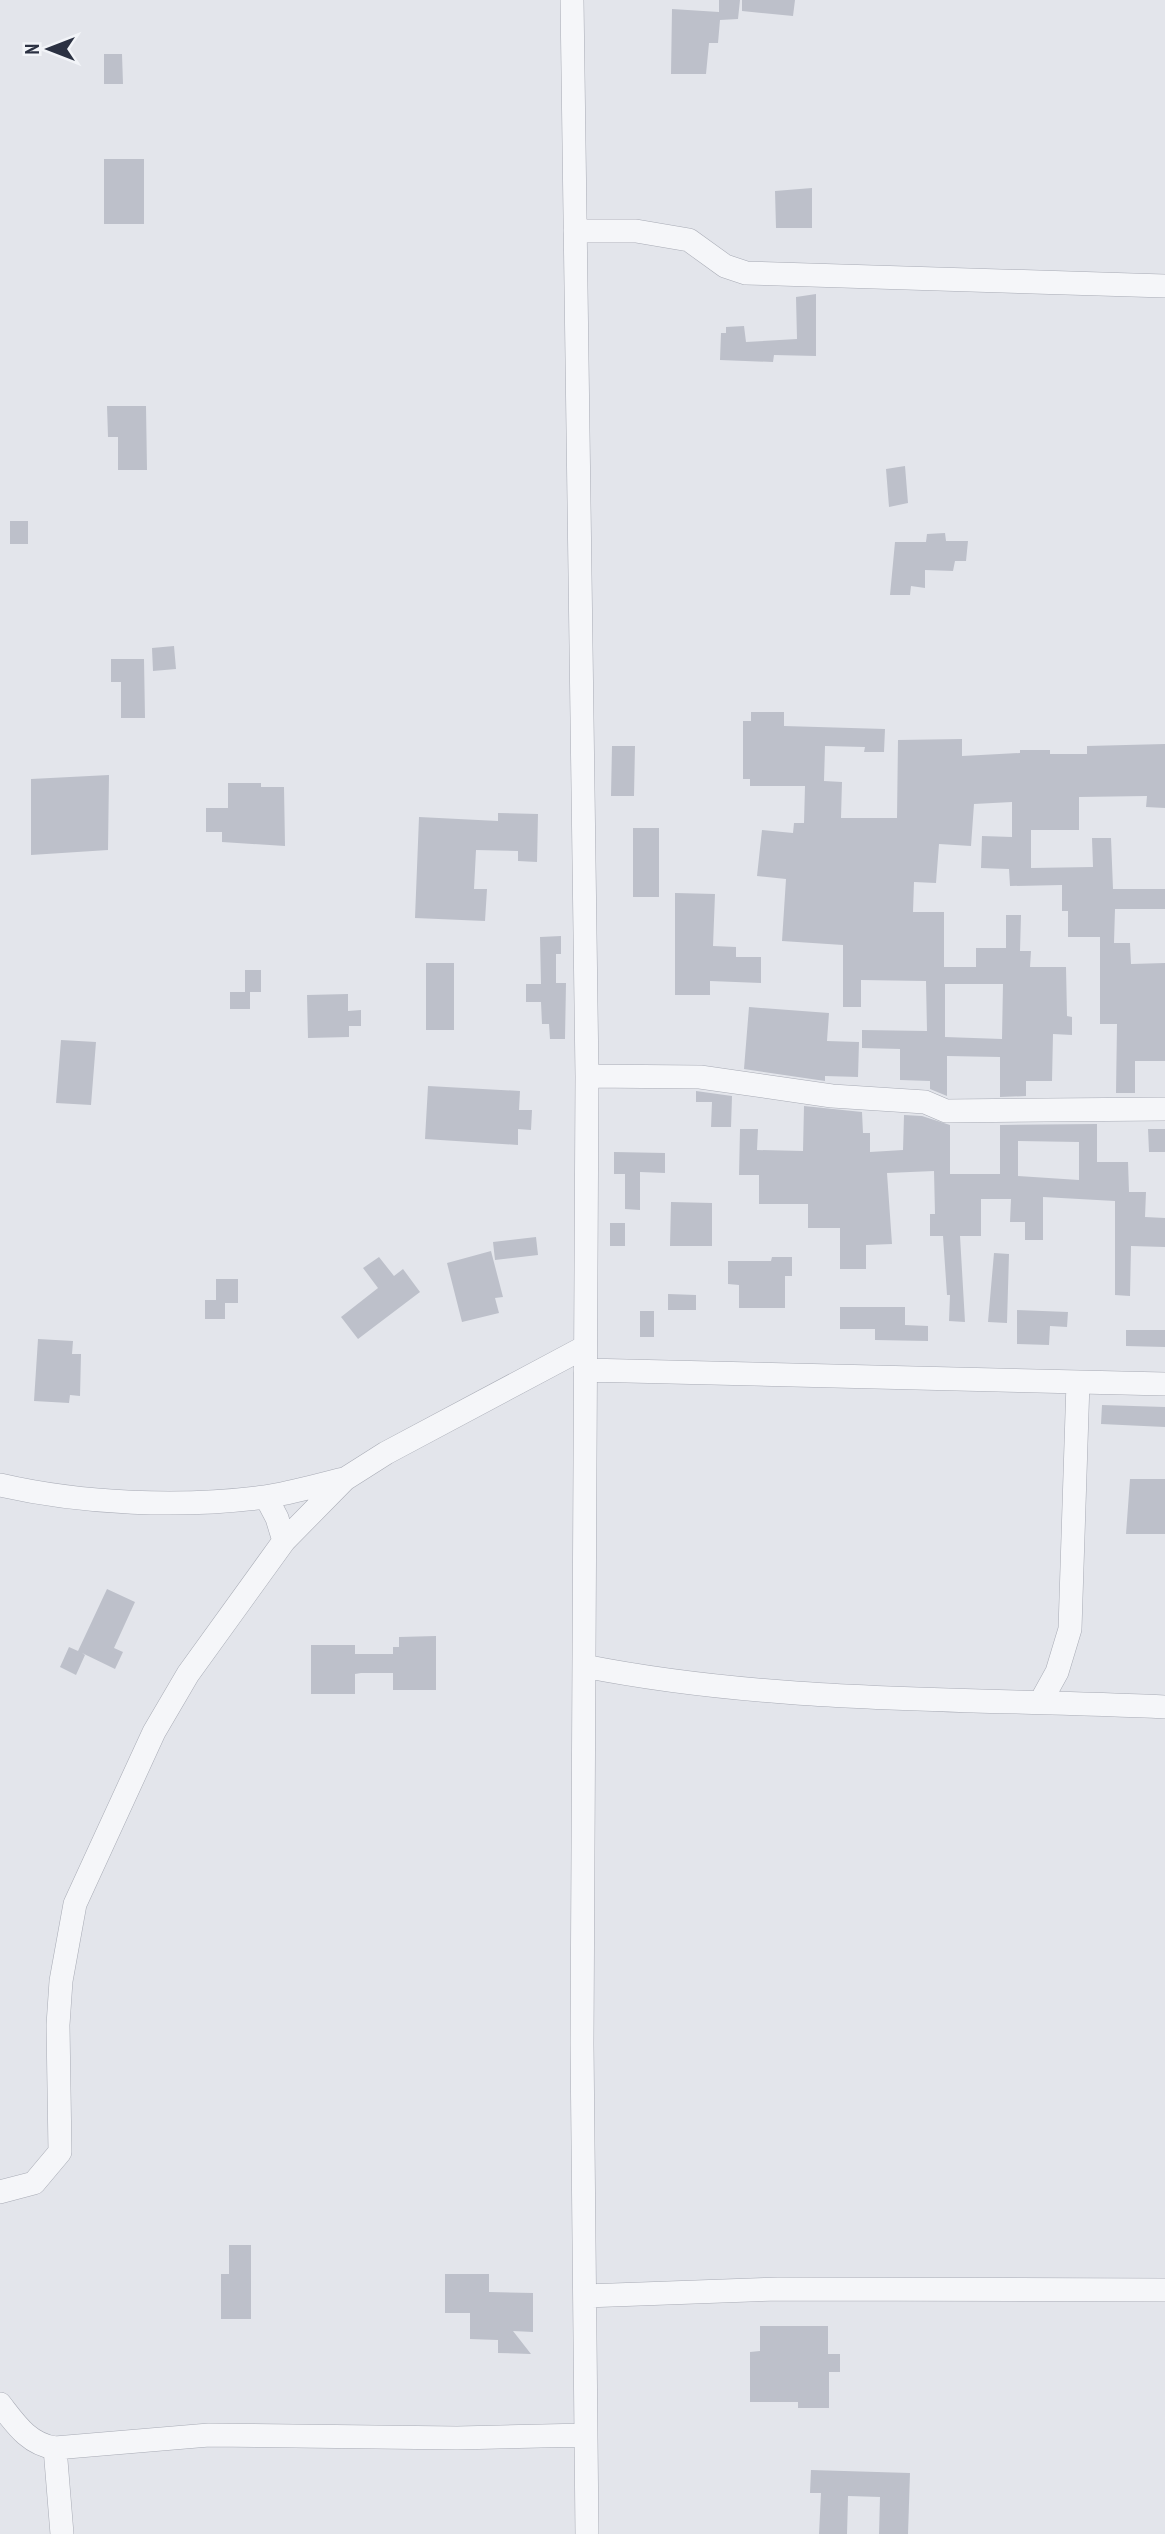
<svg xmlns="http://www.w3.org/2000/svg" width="1165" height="2534" viewBox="0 0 1165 2534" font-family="'PT Sans Narrow',sans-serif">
  <rect width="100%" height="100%" fill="#e3e5eb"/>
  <path fill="#bdc0ca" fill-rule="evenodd" d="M719,0H740L738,19L720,20L718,43H709L706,74H671L672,9L719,12Z
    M742,0H795L793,16L742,11Z
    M104,54H122L123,84H104Z
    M104,159H144V224H104Z
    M812,188V228H776L775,191Z
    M816,294V356L774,355L773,362L720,360L721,333H726V327L744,326L746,342L797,339L796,297Z
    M107,406H146L147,470H118V437H108Z
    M905,466L908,503L889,507L886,469Z
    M10,521H28V544H10Z
    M945,533L946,541H968L966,561H955L953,571L925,570V588L911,586L910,595H890L895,542H926L927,534Z
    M174,646L176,669L153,671L152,648Z
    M111,659H144L145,718H121V682H111Z
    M751,712H784V726L885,729L884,752H864L865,747L825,746L824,781L842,782L841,818H897L898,740L962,739V756L1020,753V750H1050V754H1087V746L1165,744V808L1146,807L1147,796L1079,797V830H1031V868L1093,867L1092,838H1111L1113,889H1165V909H1115L1114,943H1130L1131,964L1165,963V1061H1135V1093H1116L1117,1024H1100V937H1068V911H1062V885L1010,886L1009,869L981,868L982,836L1012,837V802L974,804L971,846L939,844L936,883L914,882L913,912H944V967H976V948H1006V915H1021L1020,951H1031L1030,967H1066L1067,1016L1072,1017V1035L1053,1034L1052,1081H1026V1096L1000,1097V1057L947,1056V1096L930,1089V1081L900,1080V1049L862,1048V1030L927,1031L926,981L861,980V1007H843V945L782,941L786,879L757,876L762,830L793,833L794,823H804L805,786H750V779H743V721H751ZM945,984H1003L1002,1039L945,1037Z
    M612,746H635L634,796H611Z
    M109,775L108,850L31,855V779Z
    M228,783H261V787H284L285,846L222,842V832H206V808H228Z
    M498,813L538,814L537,862L518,861V851L476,850L474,889H487L485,921L415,918L419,817L498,821Z
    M633,828H659V897H633Z
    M675,893L715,894L713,946L736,947V957H761V983L710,981V995H675Z
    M561,936V954H556V983H566L565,1039H550L549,1024H542L541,1002H526V984H541L540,937Z
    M426,963H454V1030H426Z
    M245,970H261V992H250V1009H230V992H245Z
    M348,994V1011L361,1010V1026H349V1037L308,1038L307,995Z
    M749,1007L829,1013L827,1041L859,1042L858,1077L825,1076V1081L744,1069Z
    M61,1040L96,1042L91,1105L56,1103Z
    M428,1086L520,1091L519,1110H532L531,1130L518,1129V1145L425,1139Z
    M696,1091L732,1096L731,1127H711L712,1102H696Z
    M804,1106L862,1112L863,1133H870V1152L903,1150L904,1115L922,1116L950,1125V1174H1000V1125L1097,1124V1162H1128L1129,1192H1146L1145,1217L1165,1218V1247L1131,1246L1130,1296L1115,1295V1201L1043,1197V1240H1025V1222H1010L1011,1199H981V1236H960L965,1322L949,1321L950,1295H947L943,1236H930V1214H935L934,1171L887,1173L892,1244L866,1245V1269H840V1228H808V1204H759V1175H739L740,1129H758L757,1150L803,1151ZM1018,1141L1079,1142V1180L1018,1176Z
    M1148,1129H1165V1152H1149Z
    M614,1152L665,1153V1173L640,1172V1210L625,1209V1174H614Z
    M671,1202L712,1203V1246H670Z
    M610,1223H625V1246H610Z
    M536,1237L538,1255L495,1260L493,1242Z
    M491,1251L503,1297L495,1298L499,1313L462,1322L447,1263Z
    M994,1253L1009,1254L1007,1323L988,1322Z
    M379,1257L394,1276L403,1269L420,1292L358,1339L341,1317L378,1288L363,1268Z
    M772,1257H792V1276H785V1308H739V1285L728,1284V1261H771Z
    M216,1279H238V1303H225V1319H205V1300H216Z
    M668,1294L696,1295V1310H668Z
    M840,1307H905V1325L928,1326V1341L875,1340V1329H840Z
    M1017,1310L1068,1312L1067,1327L1050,1326L1049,1345L1017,1344Z
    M640,1311H654V1337H640Z
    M1126,1330H1165V1347L1126,1346Z
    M38,1339L73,1341L72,1354H81L80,1396L70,1395L69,1403L34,1401Z
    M1102,1405L1165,1407V1427L1101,1424Z
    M1130,1479H1165V1534H1126Z
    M107,1589L135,1602L114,1648L123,1652L115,1669L82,1653L85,1655L76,1675L60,1667L69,1647L78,1651Z
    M436,1636V1690H393V1673H361L355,1674V1694H311V1645H355V1654H393V1647H399V1637Z
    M229,2245H251V2319H221V2274H229Z
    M445,2274H489V2292L533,2293V2332L513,2331L531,2354L498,2353V2340L470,2339V2313H445Z
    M760,2326H828V2354H840V2372H829V2408H798V2402H750V2352L760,2351Z
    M811,2470L910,2473L908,2534H879L880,2497L848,2496L847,2534H819L821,2493H810Z"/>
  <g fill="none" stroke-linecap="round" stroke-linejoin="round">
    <defs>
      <path id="minor" d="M572,0L587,1076L582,2044L587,2534
        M575,231H636L689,240L725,266L746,273L1165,286
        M587,1076L700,1077L832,1096L925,1102L946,1111L1165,1109
        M585,1370L1165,1384
        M0,1485C82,1504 182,1508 265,1497C292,1493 318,1485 344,1479
        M266,1497L277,1518L284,1541
        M584,1666C775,1704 971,1698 1165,1707
        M1041,1701L1057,1672L1070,1629L1078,1382
        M0,2192L34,2183L60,2152L58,2025L61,1981L75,1904L154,1732L188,1674L284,1541L345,1479L386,1453L585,1347
        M585,2296L778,2289L1165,2290
        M0,2404C15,2423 28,2444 55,2448L209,2435L457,2438L586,2435
        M55,2448L62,2534"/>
    </defs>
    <use href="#minor" stroke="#a8abb5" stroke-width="24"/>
    <use href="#minor" stroke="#f5f6f9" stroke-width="23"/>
  </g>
  <g transform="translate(49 49) rotate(270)" stroke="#f2f4f8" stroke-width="5" paint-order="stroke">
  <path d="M0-5L12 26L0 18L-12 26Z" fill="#2b3142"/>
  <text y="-10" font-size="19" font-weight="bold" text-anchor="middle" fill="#2b3142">N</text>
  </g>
</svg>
